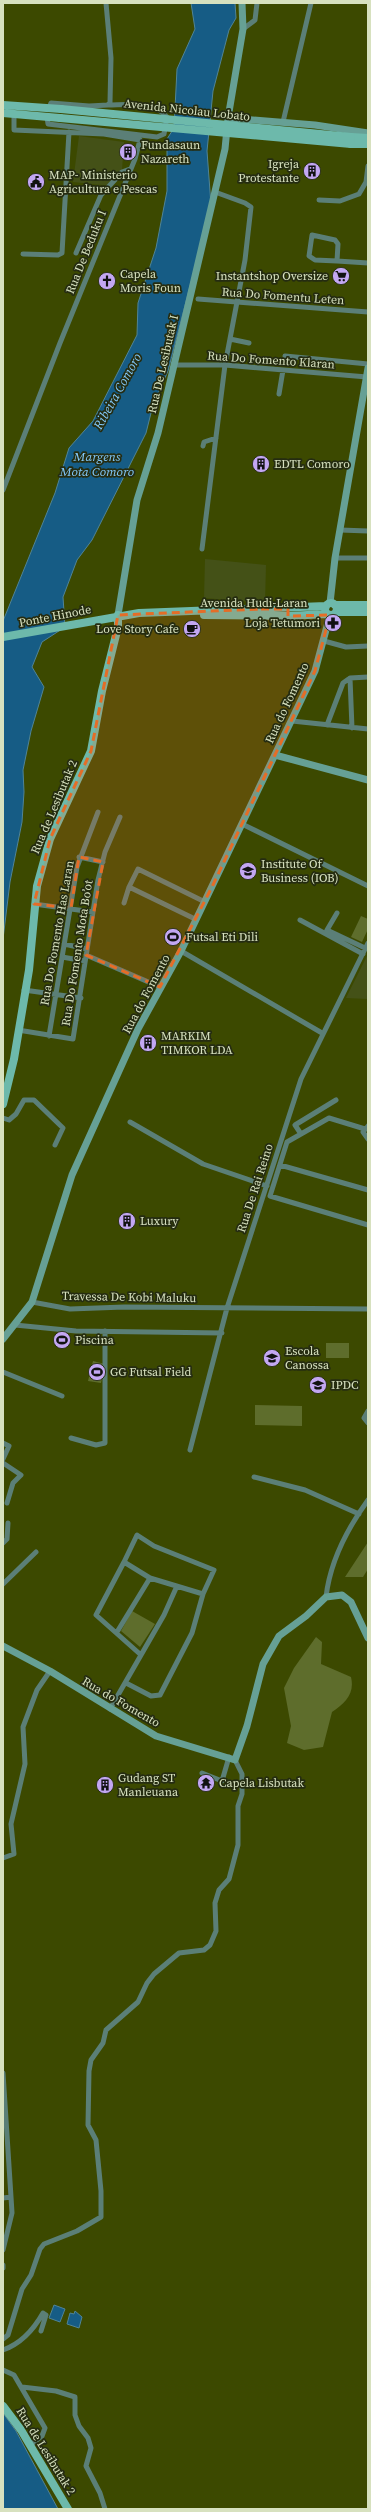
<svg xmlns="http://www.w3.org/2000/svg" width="371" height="2512" viewBox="0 0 371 2512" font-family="'Source Serif 4',serif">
  <rect width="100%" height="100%" fill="#3c4900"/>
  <path fill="#445117" d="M79,136L124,142L122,170L108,185H101V182V185L73,182Z
    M205,559L266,565L265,603L204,598Z
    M368,954V999L346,998Z"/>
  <path fill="#5e6d2c" d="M361,916L368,919V929L362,942L351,937Z
    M326,1343H349V1358H326Z
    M93,1361L105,1364L101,1383L88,1381Z
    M255,1405L302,1406V1426L255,1425Z
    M368,1542V1569L363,1577H345Z
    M132,1611L155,1624L140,1647L121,1631Z
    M316,1637L322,1642L321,1664L351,1677C355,1694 345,1703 332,1712L323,1747L304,1750L287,1743L291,1726L284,1688L294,1668Z"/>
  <path fill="#165c85" stroke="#508496" d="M191,3H235L236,18L229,30L213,91L207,151L211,205L168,371L153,405L146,433L92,540L77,560L63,597L65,627L42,642L32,667L44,687L31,731L23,770L24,792L22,822L10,882L3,939V621L55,493L69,448L93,421L137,335L138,303L156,248L167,191V139L174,128L177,69L195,29Z
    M54,2305L65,2309L60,2322L49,2318Z
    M75,2311L82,2317L79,2328L67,2324L70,2313L74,2314Z
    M3,2413L16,2431L58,2509H3Z"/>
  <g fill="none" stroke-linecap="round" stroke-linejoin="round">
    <path stroke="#5b7f77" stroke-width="5" d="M243,29L255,20L257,3
      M49,108L51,103L89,106L108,105L110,102L111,58L106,3
      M47,117L48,124L157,137L164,134L167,117C154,101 126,105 108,105
      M283,122L311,3
      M319,200L340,201L359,194L366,182L368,166
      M76,253L101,195L122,172L130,169
      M23,254L58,255L62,253L69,132
      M337,261L315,260L309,256L312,235L335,240L338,244L337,261L368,263
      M230,339L249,343
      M285,356L368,364
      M174,365H225L367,377
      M279,394L283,370
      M203,446L204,442L216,438
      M3,490L60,343L135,159L140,140L104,134L14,130V114
      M340,530L368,531
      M202,549L225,365L245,260L251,207L245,203L215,192
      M335,558H368
      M324,641L346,647L368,646
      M350,678L352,728
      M292,721L368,729
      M327,725L343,683L350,678L368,677
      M242,824L368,886
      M79,857L103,862
      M124,903L129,887
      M34,904L93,912
      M337,913L327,930L365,948
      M195,919L129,887L138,869L203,901
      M300,920L363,954
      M64,944L87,949
      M181,951L322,1033
      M86,955L160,987
      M62,957L85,961
      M24,990L81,998
      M18,1030L73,1039L98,880L105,852L120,817
      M49,1036L77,867L98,812
      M3,1118L9,1120L16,1114L24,1100H34L63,1128L55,1145
      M130,1122L203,1164L267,1186
      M368,1126L363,1132L368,1139
      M365,1129L329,1118L287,1142L270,1196L368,1225
      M301,1134L295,1125L336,1100
      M280,1165L368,1190
      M32,1302L70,1309L124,1307L368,1309
      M15,1325L76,1331L222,1333
      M3,1372L62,1396
      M368,1411L364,1418L368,1423
      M71,1438L96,1445L105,1443V1331
      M3,1443L9,1446L3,1459
      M190,1450L227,1308L301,1079L368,943
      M3,1463L21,1475L13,1483L7,1503
      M254,1477L305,1490L359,1514
      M3,1543L7,1539L8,1523
      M124,1562L137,1535L154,1546L214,1570L203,1594
      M3,1584L36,1552
      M326,1597C330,1562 347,1529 368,1500
      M117,1632L150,1578
      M126,1683L151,1696L160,1695L192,1633L203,1594L150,1578L124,1562L96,1615L141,1655
      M110,1709L164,1615L177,1586
      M202,1773L222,1781L229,1757
      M3,1858L14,1854L11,1824L25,1764L23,1727L37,1690L50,1671
      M3,2073L11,2197L3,2198
      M3,2250L12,2213L11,2197
      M3,2265V2268
      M3,2339L8,2335L22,2289L31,2275L40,2249L44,2244L77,2231L101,2217V2191L96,2140L88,2125L89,2071L91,2060L103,2043L106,2030L138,2002L147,1983L154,1974L179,1953L204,1950L210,1945L216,1931L215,1903L219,1890L229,1879L238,1845V1806L242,1794V1774L235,1760
      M3,2350C20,2344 34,2329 43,2313L46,2315L41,2331
      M3,2370L14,2375L45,2428L42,2436L30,2445
      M22,2387L56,2391L75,2397V2415L79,2426L88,2438L91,2448L86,2466L100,2493L105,2509"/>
    <path stroke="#66a095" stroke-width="7" d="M242,3L243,29L228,118L315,125L368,133
      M330,603L335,558L368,368
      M118,615L137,500L158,433L225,149L228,118
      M275,755L368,780
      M3,1339L32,1302L72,1175L138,1029L181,951L315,671L330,615
      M3,1646L50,1671L156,1736L235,1760L247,1726L263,1664L279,1636L306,1616L326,1597L342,1595L351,1602L368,1638"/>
    <path stroke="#6db9ab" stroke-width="8" d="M3,105L61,109
      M3,113L60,118
      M351,137L368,138
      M351,144H368
      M325 609a6 6 0 1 1 12 0a6 6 0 1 1-12 0Z
      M335,605H368
      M336,612H368
      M204,615L288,616L327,614
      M3,637L139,613L326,606
      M3,1104L14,1059L29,970L37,886L50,839L91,751L102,691L118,627V615
      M3,2406L21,2430L68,2509"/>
    <path stroke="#5b7f77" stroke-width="5" d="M198,299L368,312"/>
    <path stroke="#6db9ab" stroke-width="8" d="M61,109L351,137
      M60,118L351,144"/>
  </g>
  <path fill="#e56d27" fill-opacity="0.2" stroke="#e56d27" stroke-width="3" stroke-dasharray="8 5" stroke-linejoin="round" d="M261,609H288V616L330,615L315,671L212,887L160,987L86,955L103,862L79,857L71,908L34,904L50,839L91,751L118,615Z"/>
  <defs>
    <symbol id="building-disc" viewBox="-11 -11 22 22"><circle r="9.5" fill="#c3a7f2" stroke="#252c11"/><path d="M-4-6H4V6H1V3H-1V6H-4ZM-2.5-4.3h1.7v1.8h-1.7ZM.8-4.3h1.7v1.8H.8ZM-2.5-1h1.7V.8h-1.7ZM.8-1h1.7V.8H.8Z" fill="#111"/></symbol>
    <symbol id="civic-disc" viewBox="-11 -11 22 22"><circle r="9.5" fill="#c3a7f2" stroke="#252c11"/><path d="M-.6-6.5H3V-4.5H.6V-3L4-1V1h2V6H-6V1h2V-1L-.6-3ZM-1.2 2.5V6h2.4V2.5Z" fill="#111"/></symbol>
    <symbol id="supermarket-disc" viewBox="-11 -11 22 22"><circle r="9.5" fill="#c3a7f2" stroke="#252c11"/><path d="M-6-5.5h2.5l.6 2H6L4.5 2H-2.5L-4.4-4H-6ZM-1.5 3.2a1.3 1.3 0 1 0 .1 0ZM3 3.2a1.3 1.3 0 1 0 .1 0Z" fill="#111"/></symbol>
    <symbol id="church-disc" viewBox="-11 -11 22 22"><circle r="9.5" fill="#c3a7f2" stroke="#252c11"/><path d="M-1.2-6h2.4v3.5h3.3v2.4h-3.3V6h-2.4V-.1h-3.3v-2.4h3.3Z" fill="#111"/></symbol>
    <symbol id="pharmacy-disc" viewBox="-11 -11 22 22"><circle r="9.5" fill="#c3a7f2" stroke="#252c11"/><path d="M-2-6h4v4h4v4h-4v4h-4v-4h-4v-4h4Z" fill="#111"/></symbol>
    <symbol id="cafe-disc" viewBox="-11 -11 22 22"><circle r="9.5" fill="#c3a7f2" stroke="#252c11"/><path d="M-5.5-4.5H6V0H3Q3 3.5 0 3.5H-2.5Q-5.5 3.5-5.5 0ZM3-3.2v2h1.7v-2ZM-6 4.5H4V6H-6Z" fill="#111"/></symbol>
    <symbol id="university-disc" viewBox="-11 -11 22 22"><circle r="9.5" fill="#c3a7f2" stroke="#252c11"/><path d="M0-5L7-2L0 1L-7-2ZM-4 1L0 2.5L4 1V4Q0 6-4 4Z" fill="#111"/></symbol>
    <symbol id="stadium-disc" viewBox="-11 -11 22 22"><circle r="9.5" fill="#c3a7f2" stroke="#252c11"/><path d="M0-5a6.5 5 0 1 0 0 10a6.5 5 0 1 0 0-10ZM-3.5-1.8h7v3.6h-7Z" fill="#111"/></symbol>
    <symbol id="school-disc" viewBox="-11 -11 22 22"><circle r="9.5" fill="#c3a7f2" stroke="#252c11"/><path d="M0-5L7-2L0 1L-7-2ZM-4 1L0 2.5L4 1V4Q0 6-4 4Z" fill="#111"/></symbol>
    <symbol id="temple-disc" viewBox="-11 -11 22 22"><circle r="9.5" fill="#c3a7f2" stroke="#252c11"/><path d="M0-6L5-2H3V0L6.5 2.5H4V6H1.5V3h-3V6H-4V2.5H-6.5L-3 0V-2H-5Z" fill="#111"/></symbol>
  </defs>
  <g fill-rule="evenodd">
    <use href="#building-disc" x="118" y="142" width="20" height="20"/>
    <use href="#building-disc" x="302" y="161" width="20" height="20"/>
    <use href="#civic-disc" x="26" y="172" width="20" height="20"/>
    <use href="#supermarket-disc" x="331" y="266" width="20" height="20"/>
    <use href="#church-disc" x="97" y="271" width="20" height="20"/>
    <use href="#building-disc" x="251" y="454" width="20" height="20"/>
    <use href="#pharmacy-disc" x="323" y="613" width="20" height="20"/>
    <use href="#cafe-disc" x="182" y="619" width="20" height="20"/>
    <use href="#university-disc" x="238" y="861" width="20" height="20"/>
    <use href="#stadium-disc" x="163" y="927" width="20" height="20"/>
    <use href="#building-disc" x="138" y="1033" width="20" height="20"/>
    <use href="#building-disc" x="117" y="1211" width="20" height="20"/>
    <use href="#stadium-disc" x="52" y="1330" width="20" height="20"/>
    <use href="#school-disc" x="262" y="1348" width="20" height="20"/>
    <use href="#stadium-disc" x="87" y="1362" width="20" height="20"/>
    <use href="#university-disc" x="308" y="1375" width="20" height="20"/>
    <use href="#temple-disc" x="196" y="1773" width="20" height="20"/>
    <use href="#building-disc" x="95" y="1775" width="20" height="20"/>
  </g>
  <g text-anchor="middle" stroke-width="3.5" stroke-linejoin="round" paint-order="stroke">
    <g font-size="12" fill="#d7e1bf" stroke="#252c11">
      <text transform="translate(187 110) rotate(6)" y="4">Avenida Nicolau Lobato</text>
      <text transform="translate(86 252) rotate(-68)" y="4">Rua De Beduku I</text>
      <text transform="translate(283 296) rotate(4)" y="4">Rua Do Fomentu Leten</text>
      <text transform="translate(271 360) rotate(4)" y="4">Rua Do Fomento Klaran</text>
      <text transform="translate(163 364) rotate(-77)" y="4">Rua De Lesibutak I</text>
      <text x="254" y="607">Avenida Hudi-Laran</text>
      <text transform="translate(55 616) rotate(-11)" y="4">Ponte Hinode</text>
      <text transform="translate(287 703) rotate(-65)" y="4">Rua do Fomento</text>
      <text transform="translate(54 807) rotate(-67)" y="4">Rua de Lesibutak 2</text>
      <text transform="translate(57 933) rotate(-80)" y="4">Rua Do Fomento Has Laran</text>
      <text transform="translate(77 953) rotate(-81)" y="4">Rua Do Fomento Mota Bo’ot</text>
      <text transform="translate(146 994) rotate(-62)" y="4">Rua do Fomento</text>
      <text transform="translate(255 1188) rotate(-72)" y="4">Rua De Rai Reino</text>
      <text transform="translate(129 1297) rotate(1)" y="4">Travessa De Kobi Maluku</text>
      <text transform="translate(121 1702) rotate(30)" y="4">Rua do Fomento</text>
      <text transform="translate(46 2451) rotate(58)" y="4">Rua de Lesibutak 2</text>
    </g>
    <g font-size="12" fill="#d7e1bf" stroke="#252c11" text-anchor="start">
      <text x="141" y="149">Fundasaun<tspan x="141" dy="14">Nazareth</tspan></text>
      <text x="299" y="168" text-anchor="end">Igreja<tspan x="299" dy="14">Protestante</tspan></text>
      <text x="49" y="179">MAP- Ministerio<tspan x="49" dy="14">Agricultura e Pescas</tspan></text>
      <text x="120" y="278">Capela<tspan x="120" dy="14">Moris Foun</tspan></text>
      <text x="328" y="280" text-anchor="end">Instantshop Oversize</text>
      <text x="274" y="468">EDTL Comoro</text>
      <text x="320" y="627" text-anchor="end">Loja Tetumori</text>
      <text x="179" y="633" text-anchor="end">Love Story Cafe</text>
      <text x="261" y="868">Institute Of<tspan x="261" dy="14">Business (IOB)</tspan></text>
      <text x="186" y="941">Futsal Eti Dili</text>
      <text x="161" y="1040">MARKIM<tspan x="161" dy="14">TIMKOR LDA</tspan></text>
      <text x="140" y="1225">Luxury</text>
      <text x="75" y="1344">Piscina</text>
      <text x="285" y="1355">Escola<tspan x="285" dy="14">Canossa</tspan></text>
      <text x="110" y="1376">GG Futsal Field</text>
      <text x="331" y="1389">IPDC</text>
      <text x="118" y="1782">Gudang ST<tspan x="118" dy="14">Manleuana</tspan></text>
      <text x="219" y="1787">Capela Lisbutak</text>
    </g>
    <g font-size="13" font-style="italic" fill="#83c9fb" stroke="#252c11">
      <text transform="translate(117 391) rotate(-61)" y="5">Ribeira Comoro</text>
      <text x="97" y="461">Margens<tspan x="97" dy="15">Mota Comoro</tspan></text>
    </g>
  </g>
  <rect width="371" height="2512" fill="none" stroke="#d7e1bf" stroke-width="8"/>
</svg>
